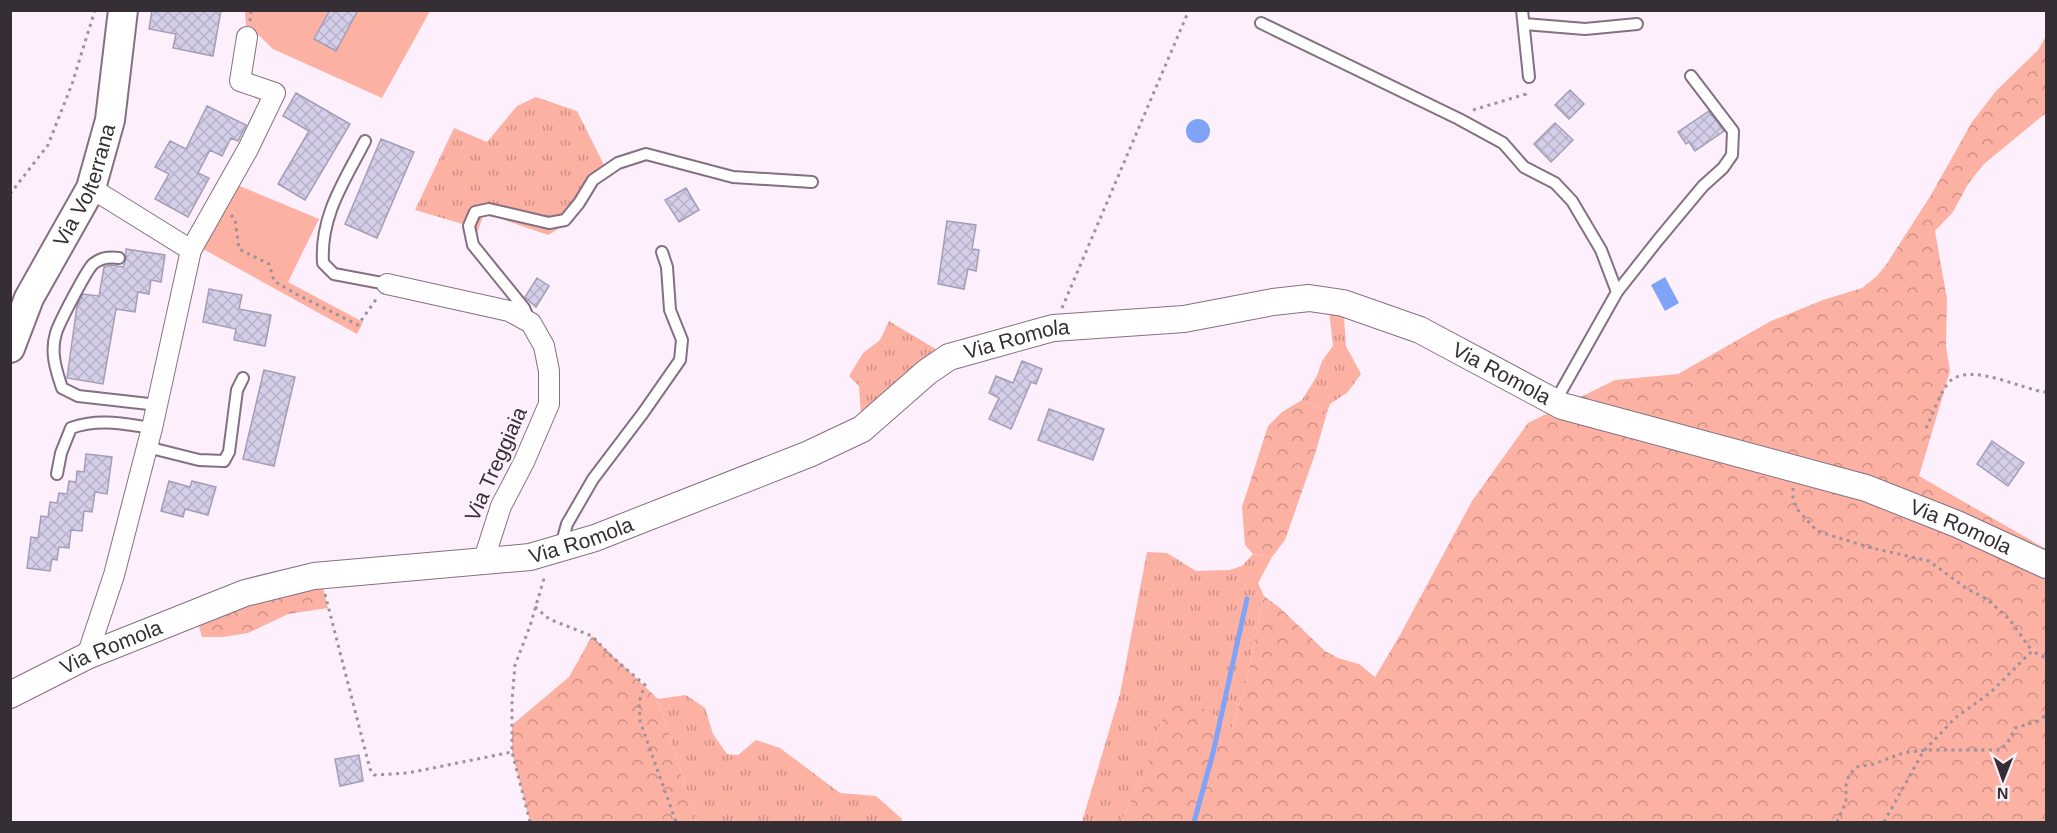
<svg xmlns="http://www.w3.org/2000/svg" width="2057" height="833" viewBox="0 0 2057 833" font-family="Arial,sans-serif">
  <defs>
    <pattern id="grass-tufts" width="24" height="20" patternUnits="userSpaceOnUse" patternTransform="scale(1.5)"><rect width="24" height="20" fill="#fdb1a3"/><path d="M3 7l-1-3M5 7V3M7 7l1-3M15 17l-1-3M17 17v-4M19 17l1-3" fill="none" stroke="#ce9086"/></pattern>
    <pattern id="forest-crowns" width="20" height="18" patternUnits="userSpaceOnUse" patternTransform="scale(1.5)"><rect width="20" height="18" fill="#fdb1a3"/><path d="M2 6a3 3 0 1 1 6 0M12 15a3 3 0 1 1 6 0" fill="none" stroke="#ce9086"/></pattern>
    <pattern id="building-cross-hatch" width="8" height="8" patternUnits="userSpaceOnUse" patternTransform="scale(1.5)"><rect width="8" height="8" fill="#d4cee8"/><path d="M0 0l8 8M0 8l8-8" fill="none" stroke="#b7b1c8"/></pattern>
  </defs>
  <rect width="100%" height="100%" fill="#fdf0fc"/>
  <path fill="url(#grass-tufts)" d="M536,97L577,111L607,171L563,226L548,235L484,213L473,245L469,226L415,210L454,128L487,142L517,106Z
    M1328,301L1343,303L1346,346L1361,374L1348,392L1330,404L1327,413L1318,406L1302,400L1317,376L1322,361L1333,346Z
    M889,321L949,357L862,429L859,386L849,376L863,353L880,340Z
    M1147,552L1167,553L1196,571L1229,570L1242,566L1253,554L1272,557L1258,583L1264,596L1247,679L1232,728L1206,710L1162,719L1147,768L1121,822H1082L1120,694Z
    M686,695L705,708L713,734L727,754L738,755L756,740L780,748L840,793L876,796L902,819L901,822H698L689,799L658,699Z"/>
  <path fill="url(#forest-crowns)" d="M2046,36V113L1984,164L1968,184L1953,212L1935,231L1947,299L1946,346L1950,371L1919,476L2046,549V822H1121L1147,767L1162,719L1177,701L1206,710L1232,728L1247,679L1264,596L1280,608L1325,651L1338,658L1359,664L1375,677L1400,635L1472,501L1528,423L1615,380L1678,374L1771,321L1823,300L1862,288L1877,276L1886,265L1931,195L1972,122L1996,91L2038,50Z
    M1302,400L1318,406L1327,413L1315,454L1285,540L1272,557L1253,554L1245,545L1242,507L1268,426L1282,412Z
    M320,576L328,608L288,614L248,633L223,637H202L195,613Z
    M592,636L658,699L689,799L698,822H530L512,752V725L569,677Z"/>
  <path fill="#fdb1a3" d="M245,11H430L382,98L273,49L251,28L247,37Z
    M230,182L319,219L288,282L363,322L357,334L194,244Z"/>
  <path fill="#7ea3f7" d="M1186 131a12 12 0 1 1 24 0a12 12 0 1 1-24 0Z
    M1665,277L1679,303L1665,311L1651,285Z"/>
  <g fill="none" stroke-linecap="round" stroke-linejoin="round">
    <path stroke="#7ea3f7" stroke-width="5" d="M1194,822L1213,753L1247,599"/>
  </g>
  <path fill="url(#building-cross-hatch)" stroke="#a39db6" stroke-width="1.5" d="M152,10H221L213,56L173,48L176,34L149,29Z
    M330,10H358L336,51L314,39Z
    M1570,90L1584,104L1569,119L1555,105Z
    M296,93L350,124L305,200L278,184L309,131L283,116Z
    M207,106L246,125L238,141L231,138L222,156L210,150L198,173L209,178L188,217L155,199L169,174L155,167L170,141L186,149Z
    M1709,111L1724,131L1695,151L1689,142L1686,144L1678,132Z
    M1555,123L1573,140L1551,162L1534,144Z
    M381,139L414,152L377,238L345,224Z
    M686,188L699,210L679,222L665,200Z
    M947,221L976,225L972,249L979,250L976,271L968,269L964,289L938,284Z
    M126,249L165,255L161,282L151,280L149,294L138,292L135,312L116,309L103,384L67,378L77,306L83,294L99,296L104,267L111,265L123,267L126,259Z
    M537,278L549,286L536,307L525,297Z
    M209,289L242,295L239,309L271,315L265,346L234,340L236,329L203,322Z
    M1022,361L1042,369L1036,384L1031,382L1011,429L989,419L999,398L989,393L996,376L1013,383Z
    M264,370L295,377L274,466L243,459Z
    M1049,409L1104,429L1093,460L1038,440Z
    M1992,441L2024,463L2008,486L1977,464Z
    M86,454L112,457L107,494L95,492L92,512L84,511L82,531L71,530L69,548L59,547L57,560L52,559L50,571L27,568L31,537L38,538L41,516L48,517L50,502L57,503L59,493L67,494L69,481L76,482L77,471L84,472Z
    M169,481L190,487L192,481L216,487L208,515L185,509L183,517L161,511Z
    M359,755L363,781L340,786L335,759Z"/>
  <g fill="none" stroke-linecap="round" stroke-linejoin="round">
    <defs>
      <path id="service" d="M1522,10L1529,77
        M1261,23L1459,119L1503,143L1524,167L1555,183L1572,201L1601,250L1617,292L1555,402
        M1524,24L1585,29L1637,24
        M365,141C344,182 320,216 323,263L334,274L387,284
        M119,258C111,257 100,258 93,264C86,271 59,323 56,333C50,352 56,370 62,388L78,396L158,405
        M1617,292L1658,240L1703,186L1723,168L1732,155L1733,131L1691,76
        M529,320L524,308L473,245L469,226L475,212L489,209L549,223L565,220L579,203L593,180L618,163L646,154L733,177L812,182
        M147,447L199,460L224,461L229,452L237,390L243,378
        M57,474L61,453L71,428C99,418 124,424 152,428
        M561,545L567,524L593,479L643,413L680,360L682,340L670,310L667,267L662,252"/>
      <path id="minor" d="M91,188L191,250
        M387,284L509,311L531,323L544,346L549,371V404L524,462L501,506L483,562
        M87,656L114,575L152,428L191,250L248,149L275,93L240,81L247,37"/>
      <g id="tertiary">
        <path id="s1" d="M10,695L87,656L245,593L314,576L530,557L595,538L809,454L862,429L927,372L949,357L1053,328L1184,319L1273,302L1309,298L1343,303L1420,330L1562,406L1866,488L1957,524L2046,565"/>
      </g>
      <g id="secondary">
        <path id="s2" d="M10,348L29,298L91,188L110,120L123,10"/>
      </g>
    </defs>
    <use href="#service" stroke="#847082" stroke-width="14"/>
    <use href="#minor" stroke="#847082" stroke-width="22"/>
    <use href="#tertiary" stroke="#847082" stroke-width="28"/>
    <use href="#secondary" stroke="#847082" stroke-width="32"/>
    <path stroke="#9d939c" stroke-width="3" stroke-dasharray="3 4.5" stroke-linecap="butt" d="M250,21L251,10
      M1473,110L1526,94L1527,90
      M10,194L48,145L72,84L95,10
      M231,215L235,219L239,249L269,264L274,281L296,294L358,325L377,298
      M1062,308L1189,10
      M1926,428C1932,416 1941,390 1950,381C1972,362 2022,390 2046,392
      M1793,488V498L1797,509L1817,531L1868,547L1929,561L1967,589L1987,599L2010,620L2032,651
      M325,594L370,769L374,775L408,773L512,752
      M535,607L549,619L592,636L611,656L645,685L639,702L640,721L676,822
      M530,822L512,752V701L515,665L530,626L545,575
      M1837,822L1846,802V785L1849,775L1857,767L1874,764L1903,753L1927,750H2000L2008,742L2015,728L2038,721L2046,715
      M1884,822L1923,752L1955,718L1990,693L2032,651L2046,658"/>
    <use href="#service" stroke="#fff" stroke-width="10"/>
    <use href="#minor" stroke="#fff" stroke-width="20"/>
    <use href="#tertiary" stroke="#fff" stroke-width="26"/>
    <use href="#secondary" stroke="#fff" stroke-width="28"/>
  </g>
  <g text-anchor="middle" stroke-width="5" stroke-linejoin="round" paint-order="stroke">
    <g font-size="21" fill="#362e35" stroke="#fdf0fc">
      <text dy="7" stroke="none"><textPath href="#s2" startOffset="180">Via Volterrana</textPath></text>
      <text dy="7" stroke="none"><textPath href="#s1" startOffset="1084">Via Romola</textPath></text>
      <text dy="7" stroke="none"><textPath href="#s1" startOffset="1588">Via Romola</textPath></text>
      <text transform="translate(496 464) rotate(-66)" y="7">Via Treggiaia</text>
      <text dy="7" stroke="none"><textPath href="#s1" startOffset="2074">Via Romola</textPath></text>
      <text dy="7" stroke="none"><textPath href="#s1" startOffset="598">Via Romola</textPath></text>
      <text dy="7" stroke="none"><textPath href="#s1" startOffset="112">Via Romola</textPath></text>
    </g>
  </g>
  <rect width="2057" height="833" fill="none" stroke="#362e35" stroke-width="24"/>
  <g transform="translate(2003 779) rotate(181)" stroke="#fdf0fc" stroke-width="4.5" paint-order="stroke">
  <path d="M0-4.5L10 22L0 15L-10 22Z" fill="#362e35"/>
  <text y="-9" font-size="16" font-weight="bold" text-anchor="middle" fill="#362e35">N</text>
  </g>
</svg>
